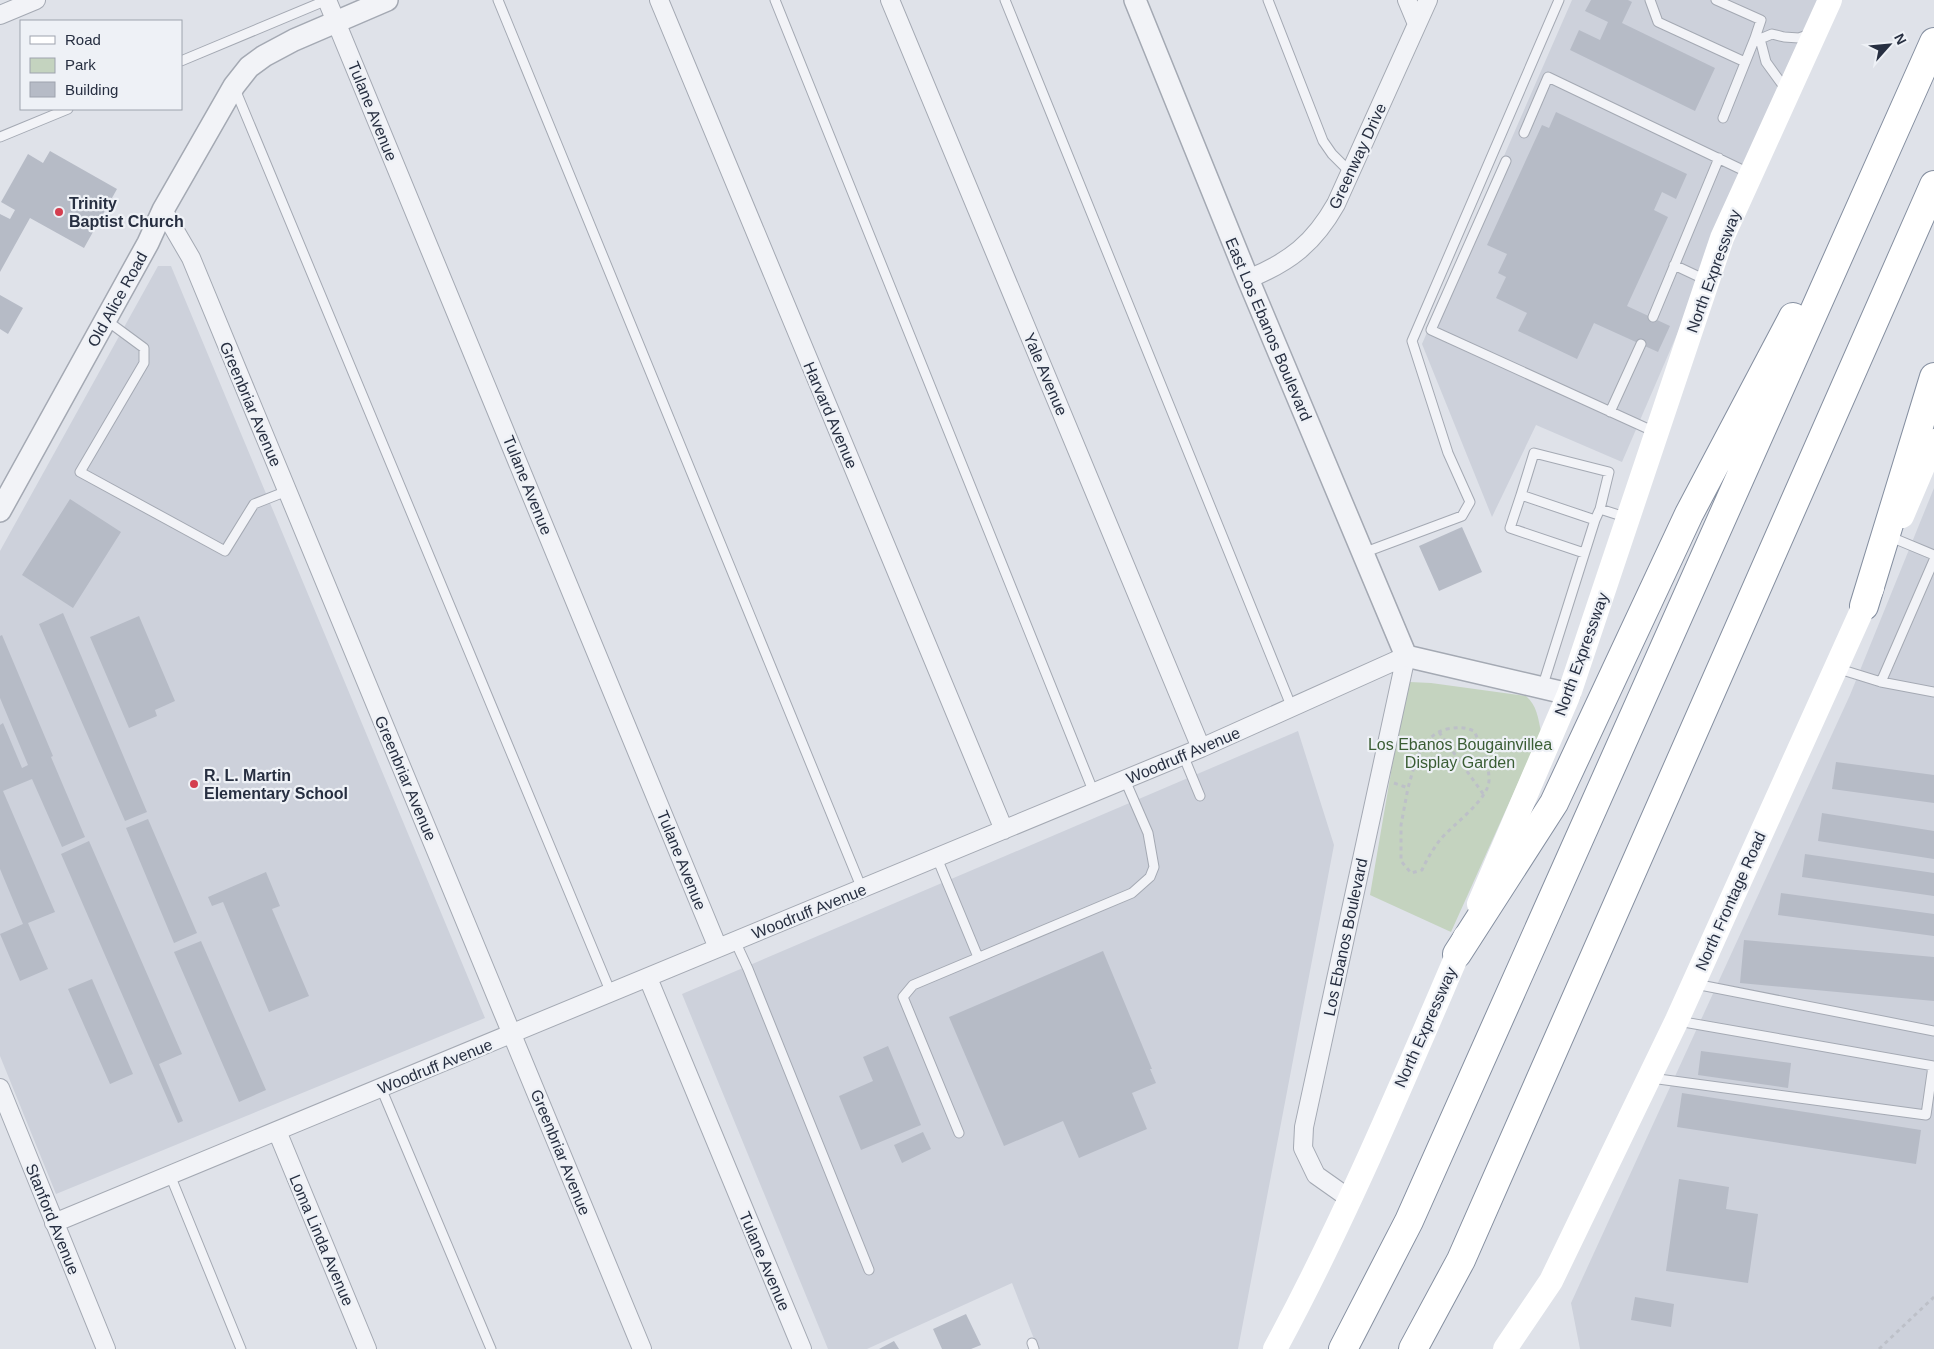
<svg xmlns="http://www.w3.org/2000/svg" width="1934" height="1349" viewBox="0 0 1934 1349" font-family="Arial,sans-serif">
  <rect width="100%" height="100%" fill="#dfe2e9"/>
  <path fill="#cdd1db" d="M1572,0H1821L1622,462L1536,425L1492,517L1422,344Z
    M158,266H171L485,1018L56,1194L0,1056V551Z
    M1934,488V1349H1580L1571,1303L1850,695Z
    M1298,731L1334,845L1238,1349H1038L1012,1283L867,1349H828L682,994Z"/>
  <path fill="#c4d3bf" d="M1410,682L1431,683L1526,696C1537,706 1538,717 1541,732L1451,932L1370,895L1401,714Z"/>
  <path fill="#b6bbc6" d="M1591,0H1628L1632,2L1622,23L1715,68L1695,111L1570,50L1579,30L1600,40L1608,22L1585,11Z
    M1556,112L1687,174L1676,199L1662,192L1654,210L1668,217L1627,306L1670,326L1658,352L1594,323L1577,359L1518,331L1527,313L1496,298L1506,277L1498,273L1507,254L1487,245L1542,125L1549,128Z
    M50,151L117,189L84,248L30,218L0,272V214L10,219L15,210L1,202L28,154L43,163Z
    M0,295L23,308L8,334L0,329Z
    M70,499L121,532L73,608L22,575Z
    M1462,527L1482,572L1439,591L1419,546Z
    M63,613L147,812L125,821L39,624Z
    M139,616L175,701L155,710L157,716L129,728L90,637Z
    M2,635L53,756L51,757L85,837L62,847L32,779L3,791L55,912L28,923L48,969L20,981L0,934L23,924L0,869V725L3,723L22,768L28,765L0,698V636Z
    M1836,762L1934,775V803L1832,789Z
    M1822,813L1934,831V859L1818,841Z
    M148,819L197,933L174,943L126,828Z
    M89,841L182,1054L159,1064L183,1121L178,1123L61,854Z
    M1805,854L1934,873V896L1802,877Z
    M266,872L280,906L272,909L309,996L269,1012L223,902L212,906L208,897Z
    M1781,893L1934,914V936L1778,915Z
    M1744,940L1934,957V1001L1740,983Z
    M201,941L266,1090L239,1102L174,952Z
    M1103,951L1152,1069H1150L1156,1083L1132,1093L1147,1129L1079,1158L1063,1121L1004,1146L949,1017Z
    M92,979L133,1074L110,1084L68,989Z
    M888,1046L921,1125L861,1150L839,1096L873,1081L863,1057Z
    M1701,1051L1791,1063L1788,1088L1698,1075Z
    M1682,1093L1921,1130L1916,1164L1677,1127Z
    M923,1132L931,1149L902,1163L894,1145Z
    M1679,1179L1729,1187L1726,1209L1758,1214L1748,1283L1666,1271Z
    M1635,1297L1674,1304L1671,1327L1631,1320Z
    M966,1314L981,1345L971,1349H942L933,1329Z
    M894,1341L899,1349H879Z"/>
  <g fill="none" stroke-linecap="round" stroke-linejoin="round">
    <defs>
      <path id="service" d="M498,0L862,889
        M775,0L1094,793
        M1005,0L1292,708
        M1268,0L1323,141L1332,154L1350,172
        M1650,0L1658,22L1745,62
        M1716,0L1761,20L1755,38
        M1760,39L1766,62L1787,91
        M181,61L327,0
        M235,89L611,993
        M1723,118L1755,38L1760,39L1772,34L1784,37L1799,38L1810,34
        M1524,133L1548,77L1751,174
        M0,137L68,109
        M1506,161L1431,330L1655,432
        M1674,265L1708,281
        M1653,317L1719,158
        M106,320L144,348V363L80,472L225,551L254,504L287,491
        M1610,412L1641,344
        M1521,495L1510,528L1584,553
        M1600,509L1595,520L1521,495L1534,453L1609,472L1600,509L1628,518
        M1893,538L1934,555
        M1363,553L1462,516L1470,502L1448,453L1412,341L1559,0
        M1934,560L1881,682L1934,692
        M1836,668L1881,682
        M1542,688L1595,520
        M1183,755L1200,796
        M937,858L978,957
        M735,941L748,969L869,1270
        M1695,984L1934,1031
        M1678,1021L1934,1066
        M1651,1078L1926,1115L1933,1066
        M381,1088L491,1349
        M959,1133L903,997L913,985L1132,893L1150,877L1154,867L1148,833L1125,780
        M170,1175L241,1349
        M1032,1343L1034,1349"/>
      <path id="minor" d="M327,0L718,948
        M659,0L1004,830
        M890,0L1201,748
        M1407,0L1417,24
        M0,15L36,0
        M163,210L191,258L642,1349
        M1248,279C1290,262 1314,243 1336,204L1428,0
        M648,978L802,1349
        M0,1088L106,1349
        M277,1131L367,1349
        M1350,1199L1316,1175L1303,1148L1304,1127L1406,656
        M54,1223L1201,748L1406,656"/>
      <path id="tertiary" d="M1135,0L1248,279L1406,656L1569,694
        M0,511L148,243L163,210L234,86L249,67L264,56L294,40L387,0"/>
      <path id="motorway" d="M1864,606L1934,377
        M1457,954L1554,803L1689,514L1793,317
        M1343,1349L1409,1221L1934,42
        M1413,1349L1461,1260L1934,185"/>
    </defs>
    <use href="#service" stroke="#a4a9b3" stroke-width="11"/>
    <use href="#minor" stroke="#a4a9b3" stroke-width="20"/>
    <use href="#tertiary" stroke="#a4a9b3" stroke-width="24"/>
    <use href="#motorway" stroke="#858fa0" stroke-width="30"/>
    <path stroke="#bdc0c8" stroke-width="3" stroke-dasharray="4 4" stroke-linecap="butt" d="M1439,732L1484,795
      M1394,783L1408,788C1415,764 1420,736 1447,729C1458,727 1464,727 1474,731C1481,745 1489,763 1489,779C1490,799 1453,824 1440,840C1433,849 1427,859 1422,870L1411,873L1401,861V825L1408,788
      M1879,1349L1934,1297"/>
    <use href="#service" stroke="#f2f3f7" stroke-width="9"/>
    <use href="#minor" stroke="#f2f3f7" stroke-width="18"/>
    <use href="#tertiary" stroke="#f2f3f7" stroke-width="21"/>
    <path stroke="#fff" stroke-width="24" d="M1902,516L1934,441
      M1479,904L1569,694L1722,238L1830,0
      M1275,1349C1347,1216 1405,1076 1465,937
      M1505,1349L1551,1281L1677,1020L1872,588"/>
    <use href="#motorway" stroke="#fff" stroke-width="28"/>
  </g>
  <g fill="#d43e4f" stroke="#eef1f6" stroke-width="2">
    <circle cx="59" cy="212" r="5"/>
    <circle cx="194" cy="784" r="5"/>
  </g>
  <g text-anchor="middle" stroke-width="4.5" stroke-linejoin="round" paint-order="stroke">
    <g font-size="16" fill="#272f41" stroke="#eef1f6">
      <text transform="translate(373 111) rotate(68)" y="6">Tulane Avenue</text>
      <text transform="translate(1357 156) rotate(-65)" y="6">Greenway Drive</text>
      <text transform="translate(1713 271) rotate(-70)" y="6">North Expressway</text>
      <text transform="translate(117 299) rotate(-61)" y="6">Old Alice Road</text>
      <text transform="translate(1269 329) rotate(67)" y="6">East Los Ebanos Boulevard</text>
      <text transform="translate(1046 374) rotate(67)" y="6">Yale Avenue</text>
      <text transform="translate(251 404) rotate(67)" y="6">Greenbriar Avenue</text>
      <text transform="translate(831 415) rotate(67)" y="6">Harvard Avenue</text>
      <text transform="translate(528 485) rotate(68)" y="6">Tulane Avenue</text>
      <text transform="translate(1581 654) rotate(-70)" y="6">North Expressway</text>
      <text transform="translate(1183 755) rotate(-23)" y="6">Woodruff Avenue</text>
      <text transform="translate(406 778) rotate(67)" y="6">Greenbriar Avenue</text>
      <text transform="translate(682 860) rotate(68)" y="6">Tulane Avenue</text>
      <text transform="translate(1730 901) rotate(-66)" y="6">North Frontage Road</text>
      <text transform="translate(809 911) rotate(-22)" y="6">Woodruff Avenue</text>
      <text transform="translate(1345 937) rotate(-78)" y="6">Los Ebanos Boulevard</text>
      <text transform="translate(1425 1027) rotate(-66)" y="6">North Expressway</text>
      <text transform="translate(435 1066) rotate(-22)" y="6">Woodruff Avenue</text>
      <text transform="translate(561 1152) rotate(68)" y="6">Greenbriar Avenue</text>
      <text transform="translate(53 1219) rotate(68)" y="6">Stanford Avenue</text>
      <text transform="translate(322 1240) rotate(67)" y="6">Loma Linda Avenue</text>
      <text transform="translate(765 1261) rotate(67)" y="6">Tulane Avenue</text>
    </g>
    <g font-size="16" font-weight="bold" fill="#272f41" stroke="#eef1f6" text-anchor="start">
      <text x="69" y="209">Trinity<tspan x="69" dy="18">Baptist Church</tspan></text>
      <text x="204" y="781">R. L. Martin<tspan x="204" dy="18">Elementary School</tspan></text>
    </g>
    <g font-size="16" fill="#3a5d34" stroke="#eef1f6">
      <text x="1460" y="750">Los Ebanos Bougainvillea<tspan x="1460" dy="18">Display Garden</tspan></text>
    </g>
  </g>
  <rect x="20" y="20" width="162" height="90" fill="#eef1f6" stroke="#9ea3ae"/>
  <rect x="30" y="36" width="25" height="8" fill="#ffffff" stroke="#9ea3ae"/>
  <text x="65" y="45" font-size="15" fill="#272f41">Road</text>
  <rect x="30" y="58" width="25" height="15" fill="#c4d3bf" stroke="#9ea3ae"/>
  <text x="65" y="70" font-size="15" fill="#272f41">Park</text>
  <rect x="30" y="82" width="25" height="15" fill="#b6bbc6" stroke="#9ea3ae"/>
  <text x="65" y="95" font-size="15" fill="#272f41">Building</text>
  <g transform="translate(1889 45) rotate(63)" stroke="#eef1f6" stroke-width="4" paint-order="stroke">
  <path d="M0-4L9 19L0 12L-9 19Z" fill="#272f41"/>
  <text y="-8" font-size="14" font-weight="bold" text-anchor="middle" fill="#272f41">N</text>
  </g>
</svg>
